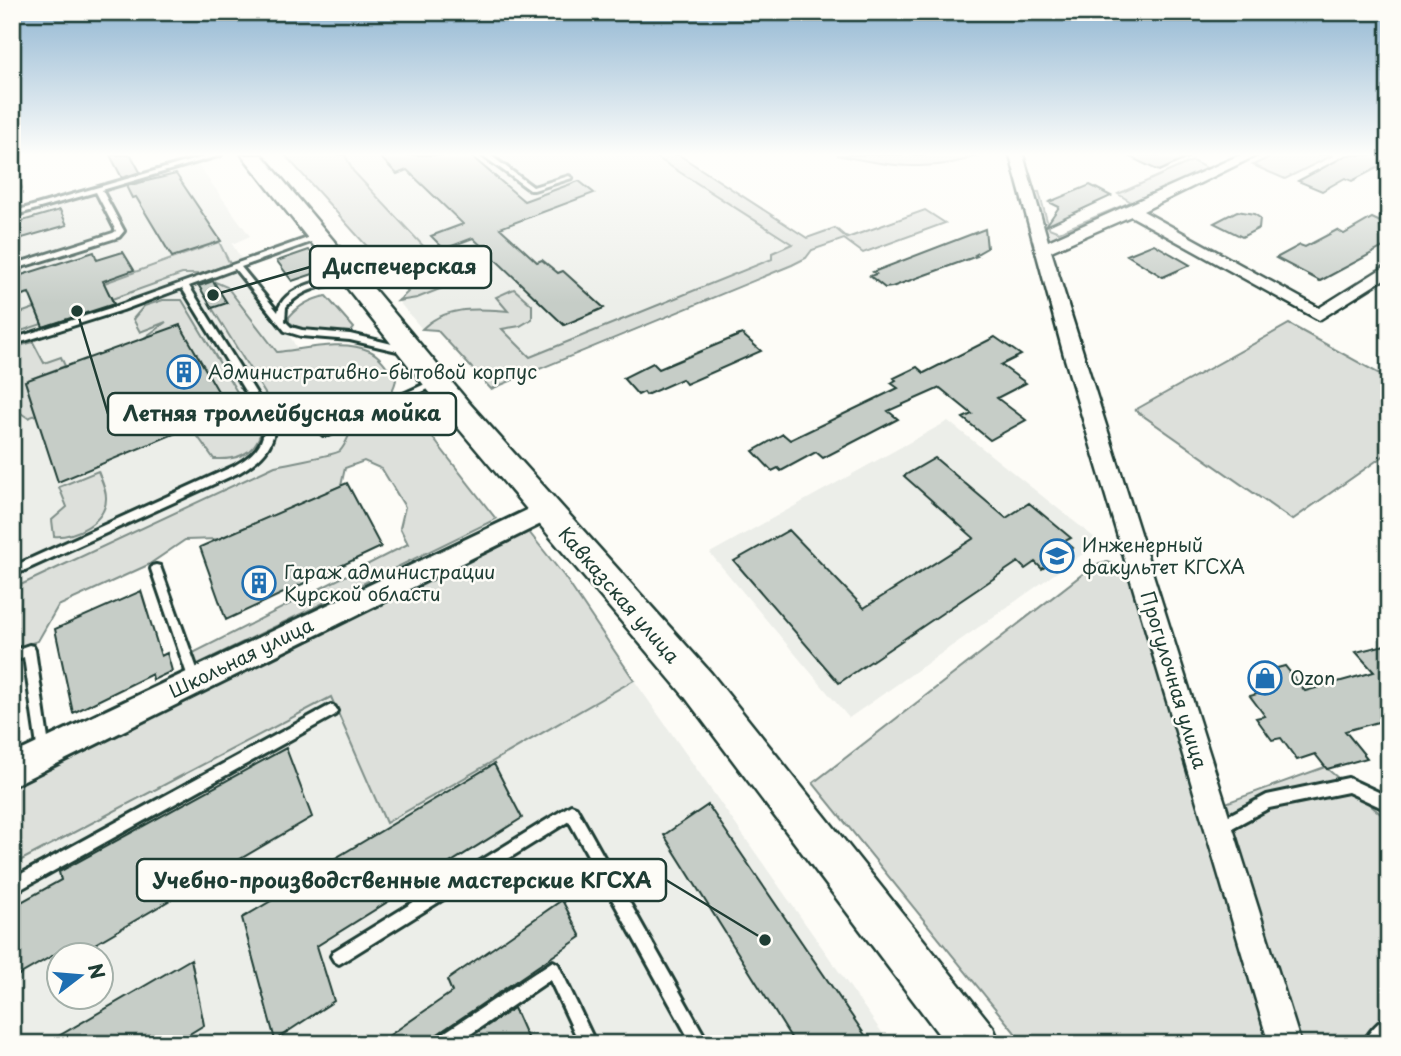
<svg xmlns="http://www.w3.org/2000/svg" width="1401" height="1056" viewBox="0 0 1401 1056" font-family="'Playpen Sans',sans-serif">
  <rect width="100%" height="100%" fill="#fdfcf7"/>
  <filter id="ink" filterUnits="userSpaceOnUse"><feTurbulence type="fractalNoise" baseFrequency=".0143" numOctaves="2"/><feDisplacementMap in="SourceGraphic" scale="14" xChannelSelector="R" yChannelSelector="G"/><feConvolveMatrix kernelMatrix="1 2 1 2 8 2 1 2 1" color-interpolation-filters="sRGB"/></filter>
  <g filter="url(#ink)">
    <path fill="#eceee9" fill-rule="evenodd" d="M345,155H653L792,244L773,253V258L530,357L501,329H422L398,301L409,293L415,239L353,171Z
      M198,165L250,236L232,244L359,447L12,605V218Z
      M948,421L1100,542L849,718L710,553Z
      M634,680L890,1044H12V865L332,696L387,823ZM60,954H102V996H60Z"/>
    <path fill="#dde0db" stroke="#7e8e88" stroke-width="2" d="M285,155H345L353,171L440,264L451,262L444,254L476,245L493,268L417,298L398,301L408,292Z
      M653,155H679L807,238L835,228L847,238L925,210L945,223L863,253L844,239L812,250L806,258L792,265L491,389L437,330L422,329C446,305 478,309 508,311L496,297L514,289L532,305V319L520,326L502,329L530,357L772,259V253L792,244Z
      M837,155H978C934,174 883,165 837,155Z
      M1274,155H1333L1285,179L1253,165Z
      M1192,161L1215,172L1048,245L1024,191L1039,192L1049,228L1059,232L1131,202L1118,194Z
      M219,242L230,264L200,274H182L112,299L109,294L39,317L42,324L12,334V316Z
      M213,281L227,287L277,352C305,349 344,339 370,351C381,356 389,370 396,380C384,428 342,387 321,394C317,396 311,401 307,404L313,412L284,424L212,308L226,302Z
      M326,296L354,328C343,348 304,332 289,322V317C299,305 310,299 326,296Z
      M163,300H182L261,432C254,455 236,460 214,459L191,427L144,338L166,322L140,332L133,319L144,306Z
      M1289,324L1389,379V452L1292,520L1135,410Z
      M33,342L44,363L61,357L65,366L25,381L36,415L28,418L12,407V348Z
      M405,411L415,415L496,519L196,665L193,653L408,544L400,528L405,507L382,469L364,461L345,468L341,486L218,539L185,540L148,565L58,606L38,641L16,648L12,646V589L275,466C287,463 335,455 340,451C345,446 348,437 351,431Z
      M98,471C101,479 106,489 106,497C107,522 74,538 54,536L52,520L67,507L59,487Z
      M521,522L564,576L634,680L386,823L331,697L12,865V779Z
      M1107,562L1132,573L1274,1044H1024L813,783L1093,566Z
      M1325,767L1389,821V1044H1298L1220,805Z"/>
    <path fill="#c6cdc7" stroke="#1f3d34" stroke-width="2" d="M110,155H131L140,172L122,178Z
      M378,155H470L524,201L579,181L594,193L500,228L537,262L542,260L558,273L563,271L604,308L564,325L473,238L444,249L431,236L463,224L407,170L397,174Z
      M1126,155H1194L1159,171Z
      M1347,155H1389V162L1352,181L1345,178L1322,191L1298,181Z
      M176,174L221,241L172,257L136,197L132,198L126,186Z
      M1090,185L1111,196L1046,226L1059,207L1049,202Z
      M60,210L67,225L12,241V224Z
      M1237,211L1254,214L1260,218L1259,228L1242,237L1214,223Z
      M1372,218L1389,226V244L1320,281L1276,258L1300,245L1305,247L1337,230L1344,234Z
      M985,229L987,248L975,255L977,256L892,287L885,288L870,276L876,274L873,272Z
      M1154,244L1190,265L1163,277L1127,255Z
      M309,250L325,270L292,281L277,261Z
      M94,252L97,260L123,252L134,270L103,281L114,304L43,327L29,293L12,298V278Z
      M213,281L227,303L212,308L199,286Z
      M180,325L226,405L190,421L191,427L58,482L25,381Z
      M742,334L761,351L686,384L682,379L646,395L644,392L638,395L623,378L653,363L659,369Z
      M995,337L1021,355L1001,365L1026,383L997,398L1026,420L990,440L963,418L972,414L940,388L888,411L898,419L823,458L816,452L781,471L778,468L772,471L753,451L783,434L790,440L898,388L891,383L896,380L894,378L917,367L924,373Z
      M935,458L1006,518L1029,503L1071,538L1065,541L1073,548L1042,569L1035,562L1025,569L1018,562L839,683L734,561L789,530L864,608L974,538L904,476Z
      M347,483L381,547L226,620L200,547Z
      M141,591L161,656L167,653L172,671L153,680L152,674L73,713L55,629Z
      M1389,644V719L1345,731L1367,758L1327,769L1315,754L1297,760L1281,738L1272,740L1256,718L1265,716L1250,696L1267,691L1254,674L1285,666L1305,691L1374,672L1356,652Z
      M286,748L312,817L76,955H73L71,945L12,979V907L61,880L59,872Z
      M494,764L522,818L317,946L334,1001L275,1040L242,918L298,885L297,881Z
      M708,805L871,1044H795L664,835Z
      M562,900L581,937L435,1036L432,1044H377L452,992L447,980Z
      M191,959L204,1025L173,1044H45Z
      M514,1008L530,1044H468L466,1040Z"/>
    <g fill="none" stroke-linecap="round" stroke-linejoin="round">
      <defs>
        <path id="service" d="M210,155H221L102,190L124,231L119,237L12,270V265L113,233L116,231L96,192L12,216V212Z
          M482,155H490L533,187L569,176L572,178L534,190H530Z
          M12,171L15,173L20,188L19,189L14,188Z
          M319,234L323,236L322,238L241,267L278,312C282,285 333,276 355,277V281C329,285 304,286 286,307L285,321L291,327L302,330L350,334L409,348V352L406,353L350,340L301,336L285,331L235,269L189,286L274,422C276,446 260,460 240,472L12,576V567L234,466C252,456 266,445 264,422L182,288L123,310L12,345V339L117,306Z
          M436,379L440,382L439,384L329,435H323L321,433L323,431Z
          M156,565L160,566L161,569L201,680L199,684L195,686L191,684L189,680L151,569L152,566Z
          M29,645L33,646L35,650L50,753L49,757L44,759L39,757L38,753L24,657L12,662V651Z
          M331,705L335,707L337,711L335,715L12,894V879Z
          M1348,778L1389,797V811L1348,792L1269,808L1219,835L1214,833L1212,828L1214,823L1267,795Z
          M571,805L576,807L709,1044H692L569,821L344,961L339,964L334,961L331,956L334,951Z
          M553,961L558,964L596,1044H580L550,980L456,1044H434L436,1038Z
          M1389,1016V1036L1382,1044H1363C1367,1034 1379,1020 1389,1016Z"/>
        <path id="minor" d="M1010,155H1023L1048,241L1240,155H1257L1143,211L1319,308L1389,264V276L1319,320L1131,216L1051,251L1301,1044H1269L1065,359Z"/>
        <path id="tertiary" d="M546,501L555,503L558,510L555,517L12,786V755Z"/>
        <path id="primary" d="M242,155H262L470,404L711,673L993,1027L1000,1044H946L685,697L450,418Z"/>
      </defs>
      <use href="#service" stroke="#1f3d34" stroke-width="6"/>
      <use href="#minor" stroke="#1f3d34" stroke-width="5"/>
      <use href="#tertiary" stroke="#1f3d34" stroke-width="6"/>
      <use href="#primary" stroke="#1f3d34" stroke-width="5"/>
      <use href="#service" fill="#fdfcf7" fill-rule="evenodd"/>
      <use href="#minor" fill="#fdfcf7" fill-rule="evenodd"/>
      <use href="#tertiary" fill="#fdfcf7" fill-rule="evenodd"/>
      <use href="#primary" fill="#fdfcf7" fill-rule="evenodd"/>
    </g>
  </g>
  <linearGradient id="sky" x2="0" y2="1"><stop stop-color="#91b6d2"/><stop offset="0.51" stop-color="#fefefb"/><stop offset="1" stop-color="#fefefb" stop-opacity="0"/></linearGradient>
  <rect width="1401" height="303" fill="url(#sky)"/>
  <defs>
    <symbol id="building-ring" viewBox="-11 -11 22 22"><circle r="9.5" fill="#fdfcf7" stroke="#1f6fb2" stroke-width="1.5"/><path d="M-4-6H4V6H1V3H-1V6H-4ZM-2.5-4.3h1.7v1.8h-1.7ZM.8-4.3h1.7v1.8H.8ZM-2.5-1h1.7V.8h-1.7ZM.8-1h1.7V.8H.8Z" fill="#1f6fb2"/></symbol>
    <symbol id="university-ring" viewBox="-11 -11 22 22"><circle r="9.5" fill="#fdfcf7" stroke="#1f6fb2" stroke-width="1.5"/><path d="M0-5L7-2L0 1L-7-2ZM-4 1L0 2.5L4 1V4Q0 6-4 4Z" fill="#1f6fb2"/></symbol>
    <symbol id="shop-ring" viewBox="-11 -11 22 22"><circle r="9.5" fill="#fdfcf7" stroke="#1f6fb2" stroke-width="1.5"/><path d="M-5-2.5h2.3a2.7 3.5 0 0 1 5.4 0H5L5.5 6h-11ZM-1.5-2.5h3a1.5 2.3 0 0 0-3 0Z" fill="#1f6fb2"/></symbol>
  </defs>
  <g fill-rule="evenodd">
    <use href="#building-ring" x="165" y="353" width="38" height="38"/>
    <use href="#university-ring" x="1038" y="537" width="38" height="38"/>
    <use href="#building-ring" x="240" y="564" width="38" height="38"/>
    <use href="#shop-ring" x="1246" y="659" width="38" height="38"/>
  </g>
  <g text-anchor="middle" stroke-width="5" stroke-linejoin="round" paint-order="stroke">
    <g font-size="19" fill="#1f3d34" stroke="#fdfcf7" text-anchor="start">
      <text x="208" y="379">Административно-бытовой корпус</text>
      <text x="1082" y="552">Инженерный<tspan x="1082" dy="22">факультет КГСХА</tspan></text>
      <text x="284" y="579">Гараж администрации<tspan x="284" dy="22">Курской области</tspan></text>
      <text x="1290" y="685">Ozon</text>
    </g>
    <g font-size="19" fill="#1f3d34" stroke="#fdfcf7">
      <text transform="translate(619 595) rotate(49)" y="7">Кавказская улица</text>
      <text transform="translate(241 658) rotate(-26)" y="7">Школьная улица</text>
      <text transform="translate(1174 680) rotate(73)" y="7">Прогулочная улица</text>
    </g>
  </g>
  <path fill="none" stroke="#1f3d34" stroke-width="2.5" d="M213 295L310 267M77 311L108 414M765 940L666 880"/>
  <g fill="#1f3d34" stroke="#fdfcf7" stroke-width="2.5">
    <circle cx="213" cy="295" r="7"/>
    <circle cx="77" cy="311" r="7"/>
    <circle cx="765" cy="940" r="7"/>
  </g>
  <g fill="#fdfcf7" stroke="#1f3d34" stroke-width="2.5">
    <rect x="310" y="246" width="181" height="42" rx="7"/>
    <rect x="108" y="393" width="348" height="42" rx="7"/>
    <rect x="137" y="859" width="529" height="42" rx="7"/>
  </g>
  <g font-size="21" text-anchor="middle" font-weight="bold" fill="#1f3d34">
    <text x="400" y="274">Диспечерская</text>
    <text x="282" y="421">Летняя троллейбусная мойка</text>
    <text x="402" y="888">Учебно-производственные мастерские КГСХА</text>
  </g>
  <rect width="1401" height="1056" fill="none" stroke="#fdfcf7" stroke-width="42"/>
  <rect x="21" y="21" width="1359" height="1014" fill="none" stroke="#1f3d34" stroke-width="2.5" filter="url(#ink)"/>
  <g transform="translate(80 976) rotate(74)"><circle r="33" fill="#fdfcf7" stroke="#a4b0a9" stroke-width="2"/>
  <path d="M0-5L12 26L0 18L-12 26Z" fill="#1f6fb2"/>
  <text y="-10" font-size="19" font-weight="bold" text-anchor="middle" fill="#1f3d34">N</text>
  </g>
</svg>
